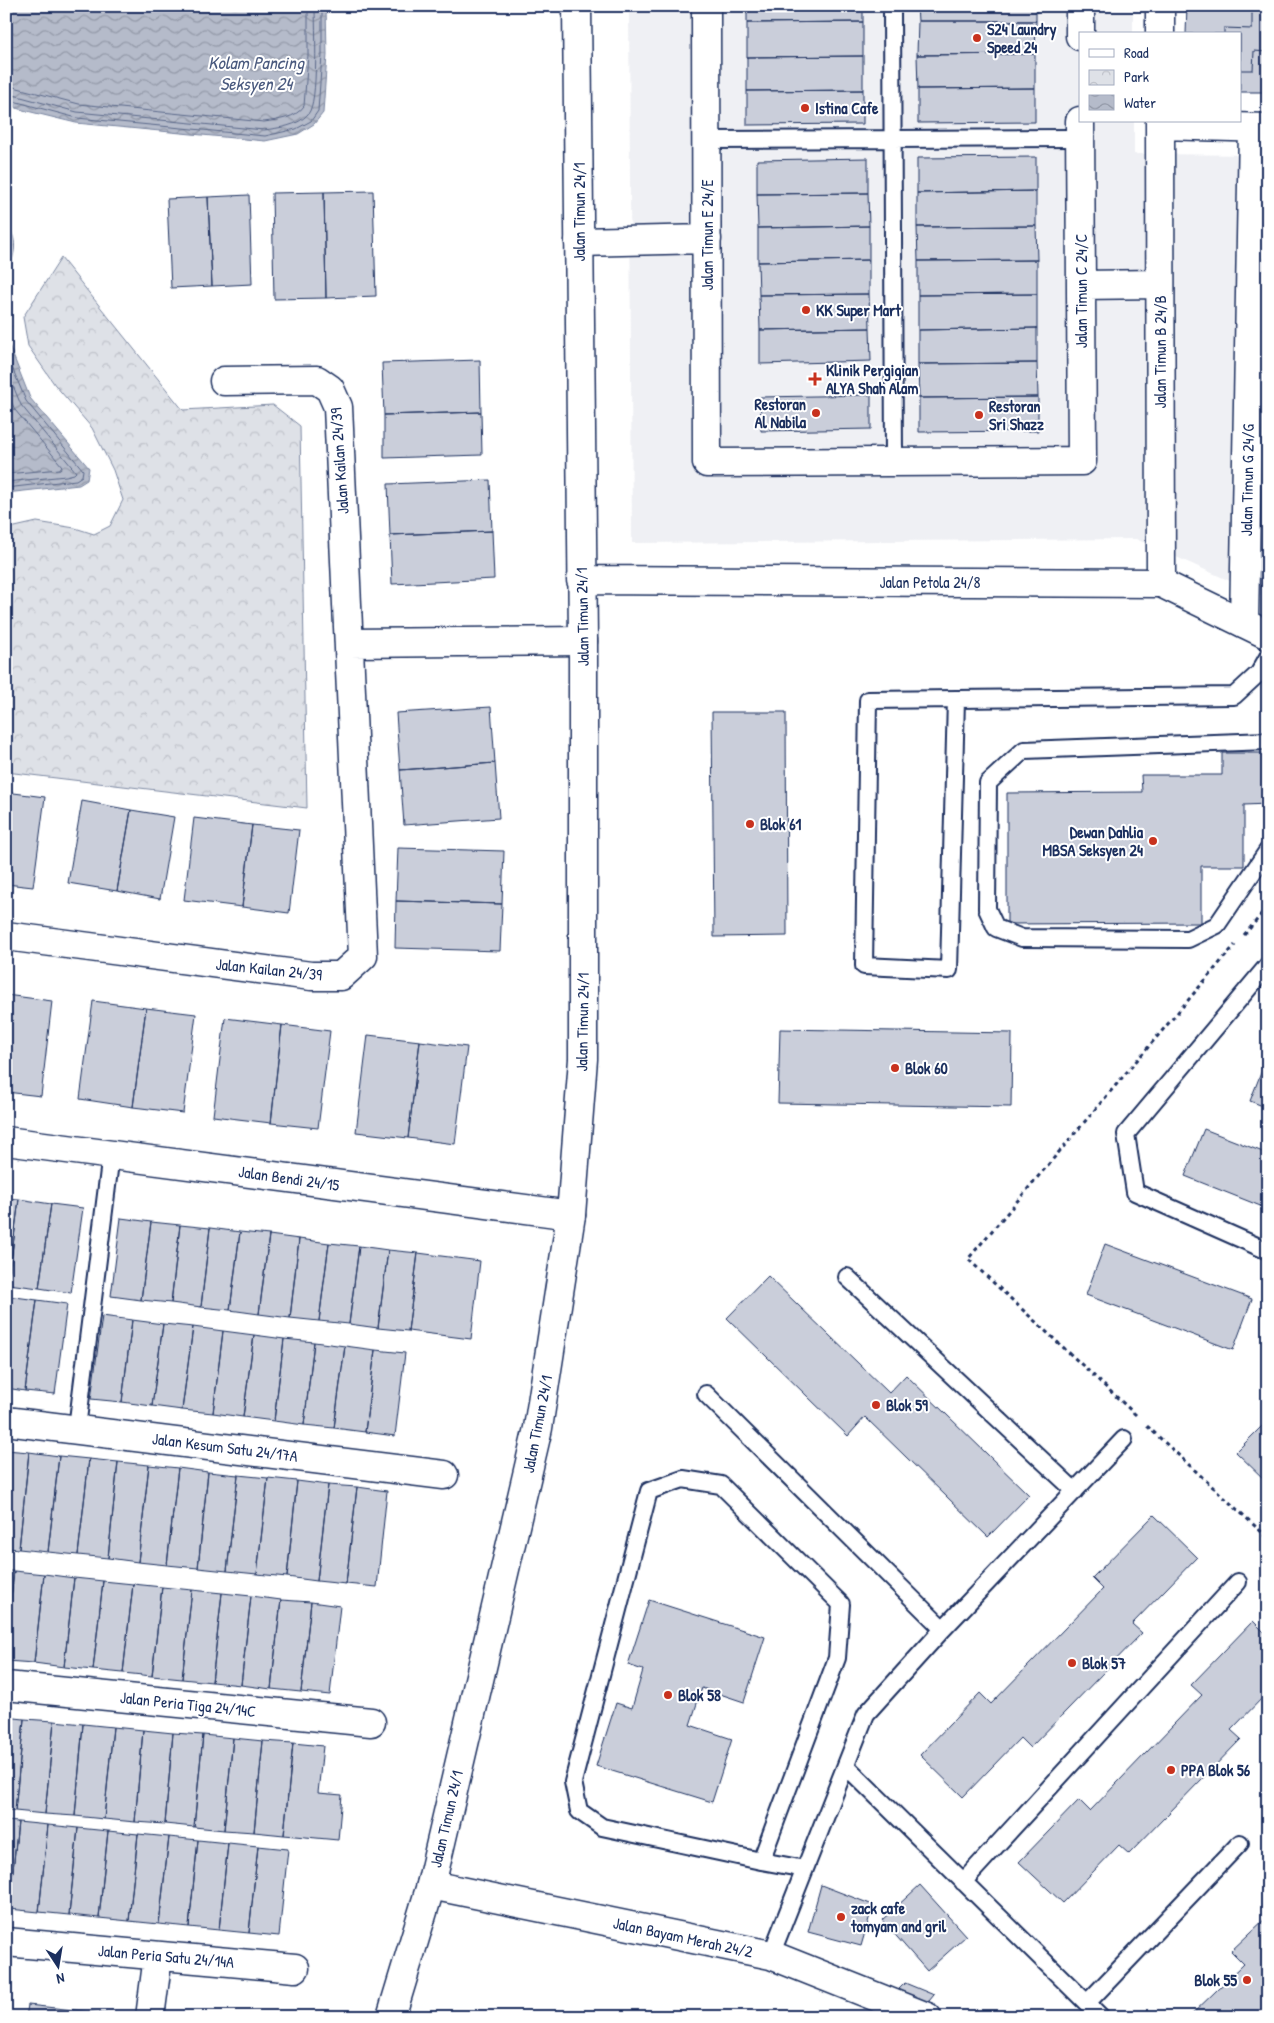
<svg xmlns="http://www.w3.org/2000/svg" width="1274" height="2023" viewBox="0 0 1274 2023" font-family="'Patrick Hand',sans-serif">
  <defs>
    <pattern id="park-crowns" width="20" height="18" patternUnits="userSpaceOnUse" patternTransform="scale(1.25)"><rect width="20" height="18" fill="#dee1e7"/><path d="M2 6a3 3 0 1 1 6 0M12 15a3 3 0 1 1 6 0" fill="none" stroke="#bec1c9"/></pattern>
    <pattern id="water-waves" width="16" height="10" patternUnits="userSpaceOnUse" patternTransform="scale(1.25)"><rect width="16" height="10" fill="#b5bbca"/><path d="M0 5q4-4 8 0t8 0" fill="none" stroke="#9298a7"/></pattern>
  </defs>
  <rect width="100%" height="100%" fill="#fff"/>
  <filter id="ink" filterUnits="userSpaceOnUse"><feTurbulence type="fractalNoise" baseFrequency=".02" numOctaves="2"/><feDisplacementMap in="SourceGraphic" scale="10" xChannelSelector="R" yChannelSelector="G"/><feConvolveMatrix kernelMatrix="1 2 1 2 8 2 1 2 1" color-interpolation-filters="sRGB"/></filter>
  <g filter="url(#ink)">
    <path fill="#eff0f4" d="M629,6H1133V34H1080V121H1134V154L1268,155V598L1136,539L632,543Z"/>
    <path fill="url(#park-crowns)" stroke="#7c88a2" d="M61,258L183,410L273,405L300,426L307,808L6,772V529L37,522L75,528L94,534L110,526L123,500L113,470L92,428L55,385L28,346L23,317Z"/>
    <path fill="url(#water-waves)" stroke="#77839f" d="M6,6H326L327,55L323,113L314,124L298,134L265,141L76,123L19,109L6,103Z
      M6,223C21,243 13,257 6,278Z
      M6,319L11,326L7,340L30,398L89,468L87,480L79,485L6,493Z"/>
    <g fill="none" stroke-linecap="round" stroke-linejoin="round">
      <path stroke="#596789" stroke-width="1" d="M6,85L79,104L264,122C278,120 296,118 304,106L308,55V6
        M6,93L77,112L264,130C279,128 298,126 308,114C319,102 315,26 315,6
        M6,99L77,118L265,136L296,129L311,121L318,111L322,55V6
        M6,353L26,401L83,470L82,476L76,480L6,488
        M6,369L21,405L76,472L74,474L66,476L6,482
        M6,389L15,410L62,466L60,469L6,474"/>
    </g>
    <path fill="#caceda" stroke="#1b2f5e" d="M747,6H863V22L747,23Z
      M917,6H1036V21H918Z
      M1187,6H1268V92H1240V34H1186Z
      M1252,6H1268V52L1254,51L1253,70H1240V34H1224V28L1252,29Z
      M918,21H1036L1035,54L917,55Z
      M863,22V56L747,57V23Z
      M1035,54V88L918,89L917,55Z
      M863,56V90L747,91V57Z
      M1035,88V122L918,123V89Z
      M863,90V124L747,125V91Z
      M1036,157V191L917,193V158Z
      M868,158V193L757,194V160Z
      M373,191L376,296L326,298L324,192Z
      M1036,191V226L917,227V193Z
      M324,192L326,298L274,299L272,193Z
      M868,193L869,226L758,228L757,194Z
      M249,195L252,284L212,286L208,197Z
      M208,197L212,286L171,288L167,199Z
      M869,226V260L758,262V228Z
      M1036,226L1037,260L918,261L917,227Z
      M869,260V294L759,295L758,262Z
      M1037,260V294L918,295V261Z
      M869,294L870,328L760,330L759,295Z
      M1037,294V328L918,330V295Z
      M870,328L871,361L760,364V330Z
      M1037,328V363L918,364V330Z
      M480,360L481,412L384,415L382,363Z
      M1037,363L1038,397L919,398L918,364Z
      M871,395V429L761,431L760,397Z
      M1038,397V431L919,432V398Z
      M481,412L482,455L384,458V415Z
      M490,480L492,531L390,535L388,484Z
      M492,531L494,579L392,584L390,535Z
      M491,707L495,763L400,770L396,713Z
      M712,712H786L787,936L714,937Z
      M1222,753H1268V804L1244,805V866H1201V923L1007,924V793L1142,792L1141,775H1222Z
      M495,763L499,818L404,825L400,770Z
      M6,792L45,797L33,887L6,884Z
      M82,801L131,810L117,891L68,883Z
      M131,810L174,817L160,899L117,891Z
      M194,818L252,825L242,907L184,900Z
      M252,825L299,830L289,913L242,907Z
      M398,848L504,851L502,904L396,901Z
      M396,901L502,904L500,951L395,948Z
      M6,995L52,1001L41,1096L6,1092Z
      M93,1001L146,1008L133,1107L80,1099Z
      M146,1008L196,1014L183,1113L133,1107Z
      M225,1018L282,1025L271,1123L213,1116Z
      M282,1025L330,1031L318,1128L271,1123Z
      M780,1029L1012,1033L1011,1107L778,1103Z
      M368,1035L420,1041L408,1138L356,1132Z
      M420,1041L467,1047L455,1144L408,1138Z
      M1268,1055V1108L1250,1101Z
      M1204,1129L1268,1154V1209L1185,1176Z
      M6,1198L19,1199L8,1284H6Z
      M19,1199L51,1204L39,1288L8,1284Z
      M51,1204L83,1208L71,1293L39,1288Z
      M121,1218L151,1222L141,1300L111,1296Z
      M151,1222L180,1225L171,1303L141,1300Z
      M180,1225L210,1228L201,1307L171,1303Z
      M210,1228L240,1232L230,1310L201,1307Z
      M240,1232L269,1235L259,1314L230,1310Z
      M269,1235L299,1239L290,1318L259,1314Z
      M299,1239L329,1243L319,1321L290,1318Z
      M329,1243L359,1246L349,1324L319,1321Z
      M1105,1244L1252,1299L1233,1350L1086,1295Z
      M359,1246L388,1250L378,1328L349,1324Z
      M388,1250L418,1253L408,1331L378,1328Z
      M418,1253L480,1261L471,1339L408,1331Z
      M768,1276L889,1393L906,1375L1029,1495L988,1537L865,1417L848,1436L727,1318Z
      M8,1296L37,1300L25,1391L6,1388Z
      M37,1300L67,1304L55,1394L25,1391Z
      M102,1316L132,1320L122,1402L91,1399Z
      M132,1320L163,1324L152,1406L122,1402Z
      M163,1324L193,1327L182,1410L152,1406Z
      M193,1327L223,1331L213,1413L182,1410Z
      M223,1331L254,1335L243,1417L213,1413Z
      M254,1335L284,1339L274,1421L243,1417Z
      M284,1339L314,1342L304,1425L274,1421Z
      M314,1342L345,1346L334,1428L304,1425Z
      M345,1346L375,1350L365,1432L334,1428Z
      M375,1350L405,1353L395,1436L365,1432Z
      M1268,1420V1483L1236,1452Z
      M6,1450L29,1452L19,1549L6,1548Z
      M29,1452L59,1456L48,1552L19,1549Z
      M59,1456L89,1459L78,1555L48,1552Z
      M89,1459L118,1462L108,1558L78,1555Z
      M118,1462L149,1465L138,1562L108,1558Z
      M149,1465L178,1468L167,1565L138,1562Z
      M178,1468L208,1472L198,1568L167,1565Z
      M208,1472L238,1475L227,1571L198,1568Z
      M238,1475L268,1478L257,1574L227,1571Z
      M268,1478L297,1481L287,1577L257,1574Z
      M297,1481L328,1485L317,1581L287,1577Z
      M328,1485L357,1487L346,1584L317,1581Z
      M357,1487L387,1491L377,1587L346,1584Z
      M1154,1515L1197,1557L1132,1624L1142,1633L1030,1748L1020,1738L963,1797L920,1755L980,1693L991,1704L1103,1589L1092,1578Z
      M6,1571H14L6,1644Z
      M14,1571L44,1574L34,1663L6,1661V1644Z
      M44,1574L74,1578L64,1667L34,1663Z
      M74,1578L103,1581L93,1670L64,1667Z
      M103,1581L133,1584L123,1673L93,1670Z
      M133,1584L162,1587L152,1676L123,1673Z
      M162,1587L192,1590L182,1679L152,1676Z
      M192,1590L222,1593L212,1682L182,1679Z
      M222,1593L251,1596L241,1685L212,1682Z
      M251,1596L281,1600L271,1689L241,1685Z
      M281,1600L311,1602L301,1692L271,1689Z
      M649,1600L765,1637L744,1702L702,1688L690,1725L732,1739L712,1802L596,1766L616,1703L632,1708L643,1670L628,1665Z
      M311,1602L340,1606L330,1695L301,1692Z
      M1253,1621L1268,1636V1692L1231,1730L1241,1739L1129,1854L1119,1845L1063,1903L1019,1862L1079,1800L1090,1811L1202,1695L1191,1685Z
      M6,1717L24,1719L15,1811L6,1810Z
      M24,1719L54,1721L45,1814L15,1811Z
      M54,1721L83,1724L75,1816L45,1814Z
      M83,1724L113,1727L104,1819L75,1816Z
      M113,1727L143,1730L135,1822L104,1819Z
      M143,1730L173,1733L165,1824L135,1822Z
      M173,1733L203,1735L194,1827L165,1824Z
      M203,1735L233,1738L224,1830L194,1827Z
      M233,1738L263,1741L254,1832L224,1830Z
      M263,1741L293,1743L284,1835L254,1832Z
      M293,1743L323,1746L318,1793L342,1795L338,1840L284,1835Z
      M6,1821L18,1822L9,1909H6Z
      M18,1822L48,1825L39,1912L9,1909Z
      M48,1825L78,1828L69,1915L39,1912Z
      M78,1828L108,1831L99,1918L69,1915Z
      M108,1831L138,1834L129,1921L99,1918Z
      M138,1834L169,1837L159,1924L129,1921Z
      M169,1837L198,1840L189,1927L159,1924Z
      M198,1840L228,1843L219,1930L189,1927Z
      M228,1843L258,1846L249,1933L219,1930Z
      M258,1846L288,1849L279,1936L249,1933Z
      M821,1885L873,1905L861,1946L808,1932Z
      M920,1885L966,1936L927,1971L882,1920Z
      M1268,1916V1996L1266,1997L1268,1999V2017H1189L1244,1964L1231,1951Z
      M905,1983L934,1995L924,2007L893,1995Z
      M28,2005L119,2015V2017H26Z"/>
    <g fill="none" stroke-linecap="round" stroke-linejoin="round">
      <defs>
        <path id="lane" d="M892,6L894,462
          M706,140L1080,138
          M956,699L949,970L864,966L868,700L1234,696L1259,673L1268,657
          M1268,741L1024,750L988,783L987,909L996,928L1022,938L1188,939L1217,925L1268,850
          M1268,965L1126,1134L1135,1192L1268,1251
          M847,1277L1075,1491
          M706,1394L943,1629
          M77,1428L111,1154
          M683,1479L721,1485L841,1604L837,1658L761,1861L602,1827L579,1811L573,1782L649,1491Z
          M846,1766L1101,2017
          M761,1861L805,1869
          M963,1882L1238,1582
          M771,1955L866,1714L943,1629L1124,1439
          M1087,2003L1240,1843"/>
        <path id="street" d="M706,6L707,463L1082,461L1080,121
          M1080,6V36
          M1160,6V34
          M1160,121L1161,583
          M1160,125L1268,128
          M579,242L707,239
          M1081,285L1160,284
          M1244,623L1253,128
          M349,643L583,641
          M6,936L311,976H341L363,956L338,407L330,389L317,380L224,381
          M6,1141L571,1215
          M6,1421L444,1475
          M6,1686L371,1722
          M431,1885L771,1955L927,2017
          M6,1942L295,1968
          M150,2017L158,1956"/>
        <path id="secondary" d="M581,580L1161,583L1268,635
          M391,2017L431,1885L538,1428L571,1215L583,1059V641L577,6"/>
      </defs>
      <use href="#lane" stroke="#1b2f5e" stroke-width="20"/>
      <use href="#street" stroke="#1b2f5e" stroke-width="31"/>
      <use href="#secondary" stroke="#1b2f5e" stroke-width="31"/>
      <path stroke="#1b2f5e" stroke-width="3" stroke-dasharray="4 4" stroke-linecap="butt" d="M1244,935L1268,907
        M1136,1415L968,1259L1235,945
        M1147,1426L1268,1538"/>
      <use href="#lane" stroke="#fff" stroke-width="16"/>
      <use href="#street" stroke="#fff" stroke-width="28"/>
      <use href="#secondary" stroke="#fff" stroke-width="28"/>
    </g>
  </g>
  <g fill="#c8321e" stroke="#fff" stroke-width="2">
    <circle cx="977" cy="38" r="5"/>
    <circle cx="805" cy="108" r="5"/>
    <circle cx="806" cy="310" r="5"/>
    <path d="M812.5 371.5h5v5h5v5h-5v5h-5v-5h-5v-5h5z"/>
    <circle cx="816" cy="413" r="5"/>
    <circle cx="979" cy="415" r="5"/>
    <circle cx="750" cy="824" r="5"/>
    <circle cx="1153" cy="841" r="5"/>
    <circle cx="895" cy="1068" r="5"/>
    <circle cx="876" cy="1405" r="5"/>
    <circle cx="1072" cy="1663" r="5"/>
    <circle cx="668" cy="1695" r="5"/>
    <circle cx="1171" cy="1770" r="5"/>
    <circle cx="841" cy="1917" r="5"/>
    <circle cx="1247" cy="1980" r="5"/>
  </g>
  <g text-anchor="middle" stroke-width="4" stroke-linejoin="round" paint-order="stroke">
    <g font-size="16" font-weight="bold" fill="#1b2f5e" stroke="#fff" text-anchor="start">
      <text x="987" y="35">S24 Laundry<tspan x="987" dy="18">Speed 24</tspan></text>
      <text x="815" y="114">Istina Cafe</text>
      <text x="816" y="316">KK Super Mart</text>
      <text x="826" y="376">Klinik Pergigian<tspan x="826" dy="18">ALYA Shah Alam</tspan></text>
      <text x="806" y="410" text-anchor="end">Restoran<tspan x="806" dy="18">Al Nabila</tspan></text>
      <text x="989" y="412">Restoran<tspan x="989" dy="18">Sri Shazz</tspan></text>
      <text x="760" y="830">Blok 61</text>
      <text x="1143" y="838" text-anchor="end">Dewan Dahlia<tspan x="1143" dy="18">MBSA Seksyen 24</tspan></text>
      <text x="905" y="1074">Blok 60</text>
      <text x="886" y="1411">Blok 59</text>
      <text x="1082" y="1669">Blok 57</text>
      <text x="678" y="1701">Blok 58</text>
      <text x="1181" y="1776">PPA Blok 56</text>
      <text x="851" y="1914">zack cafe<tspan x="851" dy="18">tomyam and gril</tspan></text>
      <text x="1237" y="1986" text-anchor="end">Blok 55</text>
    </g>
    <g font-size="16" fill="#1b2f5e" stroke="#fff">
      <text transform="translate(579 212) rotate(-90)" y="6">Jalan Timun 24/1</text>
      <text transform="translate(707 235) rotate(-90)" y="6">Jalan Timun E 24/E</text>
      <text transform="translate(1081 291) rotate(-90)" y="6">Jalan Timun C 24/C</text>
      <text transform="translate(1160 352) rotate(-90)" y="6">Jalan Timun B 24/B</text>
      <text transform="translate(339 461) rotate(-94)" y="6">Jalan Kailan 24/39</text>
      <text transform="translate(1247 480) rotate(-89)" y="6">Jalan Timun G 24/G</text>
      <text x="930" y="588">Jalan Petola 24/8</text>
      <text transform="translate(582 617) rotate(-91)" y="6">Jalan Timun 24/1</text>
      <text transform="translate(269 969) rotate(6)" y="6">Jalan Kailan 24/39</text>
      <text transform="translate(582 1022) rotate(-89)" y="6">Jalan Timun 24/1</text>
      <text transform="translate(289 1178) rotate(8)" y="6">Jalan Bendi 24/15</text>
      <text transform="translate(537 1424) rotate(-79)" y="6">Jalan Timun 24/1</text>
      <text transform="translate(225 1447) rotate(7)" y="6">Jalan Kesum Satu 24/17A</text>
      <text transform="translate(188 1704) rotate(6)" y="6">Jalan Peria Tiga 24/14C</text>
      <text transform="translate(446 1819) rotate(-77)" y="6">Jalan Timun 24/1</text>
      <text transform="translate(683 1937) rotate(12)" y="6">Jalan Bayam Merah 24/2</text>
      <text transform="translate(166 1956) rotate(5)" y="6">Jalan Peria Satu 24/14A</text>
    </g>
    <g font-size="18" font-style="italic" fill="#49597e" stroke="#fff">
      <text x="256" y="69">Kolam Pancing<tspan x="256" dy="21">Seksyen 24</tspan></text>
    </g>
  </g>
  <rect width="1274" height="2023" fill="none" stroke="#fff" stroke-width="25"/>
  <rect x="12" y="12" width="1249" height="1998" fill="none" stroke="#1b2f5e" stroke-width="2" filter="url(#ink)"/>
  <rect x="1079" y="32" width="162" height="90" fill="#ffffff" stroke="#a4acbf"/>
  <rect x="1089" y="49" width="25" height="8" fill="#ffffff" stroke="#a4acbf"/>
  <text x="1124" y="58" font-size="15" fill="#1b2f5e">Road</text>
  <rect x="1089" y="70" width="25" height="15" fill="url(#park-crowns)" stroke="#a4acbf"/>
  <text x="1124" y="82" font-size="15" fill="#1b2f5e">Park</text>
  <rect x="1089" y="95" width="25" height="15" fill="url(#water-waves)" stroke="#a4acbf"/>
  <text x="1124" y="108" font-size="15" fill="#1b2f5e">Water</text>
  <g transform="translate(58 1966) rotate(168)" stroke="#ffffff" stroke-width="4" paint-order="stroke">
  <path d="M0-4L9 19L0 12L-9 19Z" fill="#1b2f5e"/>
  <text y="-8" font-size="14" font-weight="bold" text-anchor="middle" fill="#1b2f5e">N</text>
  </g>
</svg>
